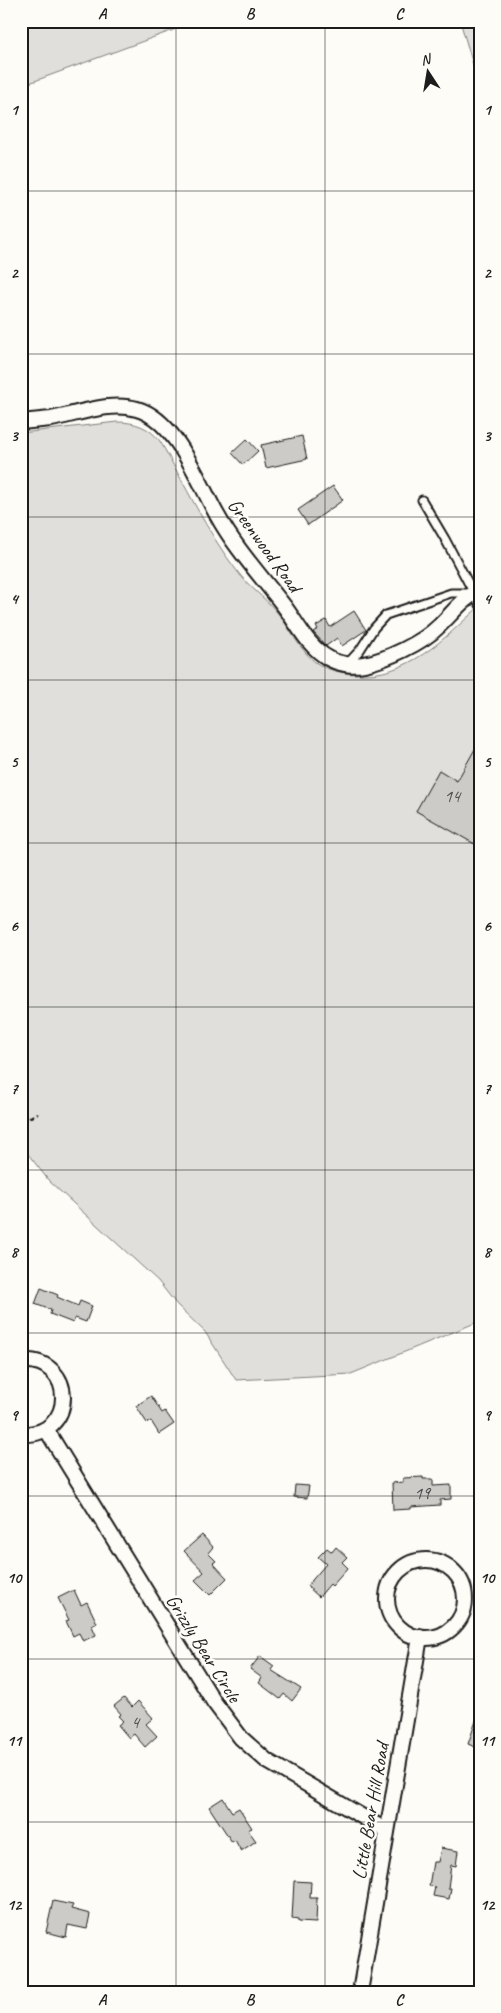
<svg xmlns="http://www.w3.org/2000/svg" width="501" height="2013" viewBox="0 0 501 2013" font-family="Caveat,sans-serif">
  <rect width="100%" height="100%" fill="#fdfcf7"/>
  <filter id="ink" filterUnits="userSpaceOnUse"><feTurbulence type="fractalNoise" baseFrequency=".02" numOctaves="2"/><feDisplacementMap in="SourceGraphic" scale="10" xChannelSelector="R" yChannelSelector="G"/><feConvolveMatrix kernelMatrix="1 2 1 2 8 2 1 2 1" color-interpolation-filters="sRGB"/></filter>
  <g filter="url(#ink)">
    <path fill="#e0dfdb" stroke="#7e7e7c" d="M21,21H198L21,86Z
      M460,21H480V88Z
      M117,422C135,422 149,427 160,441C185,484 206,531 237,571C248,586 264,597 276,611C290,628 298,648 315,662C327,670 341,673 355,674C408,678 443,639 480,606V1321L351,1374L236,1380L205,1332L177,1305L158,1281L49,1181L21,1145V433Z"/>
    <path fill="#cccbc8" stroke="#1c1c1c" d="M302,436L307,459L266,468L261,445Z
      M247,439L258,451L243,465L232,453Z
      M333,486L343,500L308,525L298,510Z
      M354,611L366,630L342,646L337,638L326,646L313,632L318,629L316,626L326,620L330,627Z
      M480,740V847L416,811L439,770L457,781Z
      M41,1288L58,1295L57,1297L78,1306L80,1301L92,1306L86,1322L75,1318L73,1323L50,1314L51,1310L35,1304Z
      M151,1396L162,1413L165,1411L174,1424L159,1434L151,1421L147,1423L136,1406Z
      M423,1477V1479H433V1486L451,1485V1499L440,1500V1505L411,1507V1509L393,1510L392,1483L403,1482V1478Z
      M295,1485L309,1486L307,1498L294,1497Z
      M202,1535L213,1547L208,1553L216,1561L213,1563L227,1578L210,1595L195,1580L204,1572L184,1551Z
      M336,1547L347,1557L342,1562L348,1568L332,1586L330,1584L319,1597L307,1586L326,1564L318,1557L327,1548L332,1552Z
      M74,1590L81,1605L87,1602L97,1623L92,1626L96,1635L83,1641L79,1633L73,1636L66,1621L69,1620L58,1598Z
      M260,1656L274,1666L271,1670L301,1689L292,1701L284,1694L280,1699L259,1683L262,1678L250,1669Z
      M124,1698L132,1707L138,1701L153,1718L146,1724L157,1736L145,1747L134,1734L129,1738L118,1725L123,1721L118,1716L121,1714L114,1706Z
      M478,1715H480V1749L468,1744Z
      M223,1798L232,1812L239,1808L252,1828L248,1830L256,1841L241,1851L235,1840L232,1842L209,1807Z
      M441,1848L458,1851L456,1866L451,1865L448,1888H451L449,1899L433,1896L435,1887L429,1886L433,1862H438Z
      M294,1881L311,1882L310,1898H317L316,1923L298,1922V1920L292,1919Z
      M53,1901L73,1905L71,1909L90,1914L87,1929L68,1925L66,1937L46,1932Z"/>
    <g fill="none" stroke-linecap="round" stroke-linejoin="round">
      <defs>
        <path id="service" d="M422,500L445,539L480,605
          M347,664L360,650L374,628L386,615L451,593H471"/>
        <path id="minor" d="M21,422C31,421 41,420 51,419C78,414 110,401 137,409C176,420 198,481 217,515C235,548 261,576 284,606C297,623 308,647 328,658C338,664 352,666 364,664C386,660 422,643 438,627C452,614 462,599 480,590
          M21,1361C77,1357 77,1438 21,1434
          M46,1429L214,1702L241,1738L267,1761L387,1831
          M387 1599a39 39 0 1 1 78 0a39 39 0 1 1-78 0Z
          M360,1992L420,1637"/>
      </defs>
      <use href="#service" stroke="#1c1c1c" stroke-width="11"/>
      <use href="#minor" stroke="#1c1c1c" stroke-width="18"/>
      <path stroke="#1c1c1c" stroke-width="2.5" stroke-dasharray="5 4" stroke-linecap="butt" d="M21,1122L38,1113"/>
      <use href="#service" stroke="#fdfcf7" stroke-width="7"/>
      <use href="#minor" stroke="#fdfcf7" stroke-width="14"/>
    </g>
  </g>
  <path fill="none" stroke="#1c1c1c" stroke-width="1" stroke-opacity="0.55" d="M176,21V1992M325,21V1992M21,191H480M21,354H480M21,517H480M21,680H480M21,843H480M21,1007H480M21,1170H480M21,1333H480M21,1496H480M21,1659H480M21,1822H480"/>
  <g text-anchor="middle" stroke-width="5" stroke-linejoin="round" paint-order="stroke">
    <g font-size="18" fill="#484847">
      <text x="452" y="802">14</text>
      <text x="422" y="1499">19</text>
      <text x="135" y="1728">4</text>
    </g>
    <g font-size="20" fill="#1c1c1c" stroke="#fdfcf7">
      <text transform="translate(265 545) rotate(54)" y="7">Greenwood Road</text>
      <text transform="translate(204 1648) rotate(58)" y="7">Grizzly Bear Circle</text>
      <text transform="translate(370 1811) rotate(-80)" y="7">Little Bear Hill Road</text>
    </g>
  </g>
  <rect width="501" height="2013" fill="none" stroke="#fdfcf7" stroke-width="55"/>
  <g transform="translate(428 72) rotate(348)" stroke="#fdfcf7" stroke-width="4" paint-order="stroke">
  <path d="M0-4L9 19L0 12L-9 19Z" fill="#1c1c1c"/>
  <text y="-8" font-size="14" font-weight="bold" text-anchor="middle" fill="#1c1c1c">N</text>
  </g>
  <rect x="28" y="28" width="446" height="1958" fill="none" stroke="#1c1c1c" stroke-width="2"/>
  <g font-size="16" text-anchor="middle" font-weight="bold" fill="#1c1c1c">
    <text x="102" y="19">A</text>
    <text x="250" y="19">B</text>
    <text x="399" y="19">C</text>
    <text x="14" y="115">1</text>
    <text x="487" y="115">1</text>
    <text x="14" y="278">2</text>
    <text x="487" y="278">2</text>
    <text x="14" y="441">3</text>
    <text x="487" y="441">3</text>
    <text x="14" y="604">4</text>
    <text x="487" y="604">4</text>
    <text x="14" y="767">5</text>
    <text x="487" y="767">5</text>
    <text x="14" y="931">6</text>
    <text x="487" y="931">6</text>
    <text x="14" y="1094">7</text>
    <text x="487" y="1094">7</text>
    <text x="14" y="1257">8</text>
    <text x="487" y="1257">8</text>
    <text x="14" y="1420">9</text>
    <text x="487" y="1420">9</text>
    <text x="14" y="1583">10</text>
    <text x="487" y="1583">10</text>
    <text x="14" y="1746">11</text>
    <text x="487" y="1746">11</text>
    <text x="14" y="1910">12</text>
    <text x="487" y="1910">12</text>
    <text x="102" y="2005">A</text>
    <text x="250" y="2005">B</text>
    <text x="399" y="2005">C</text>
  </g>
</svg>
